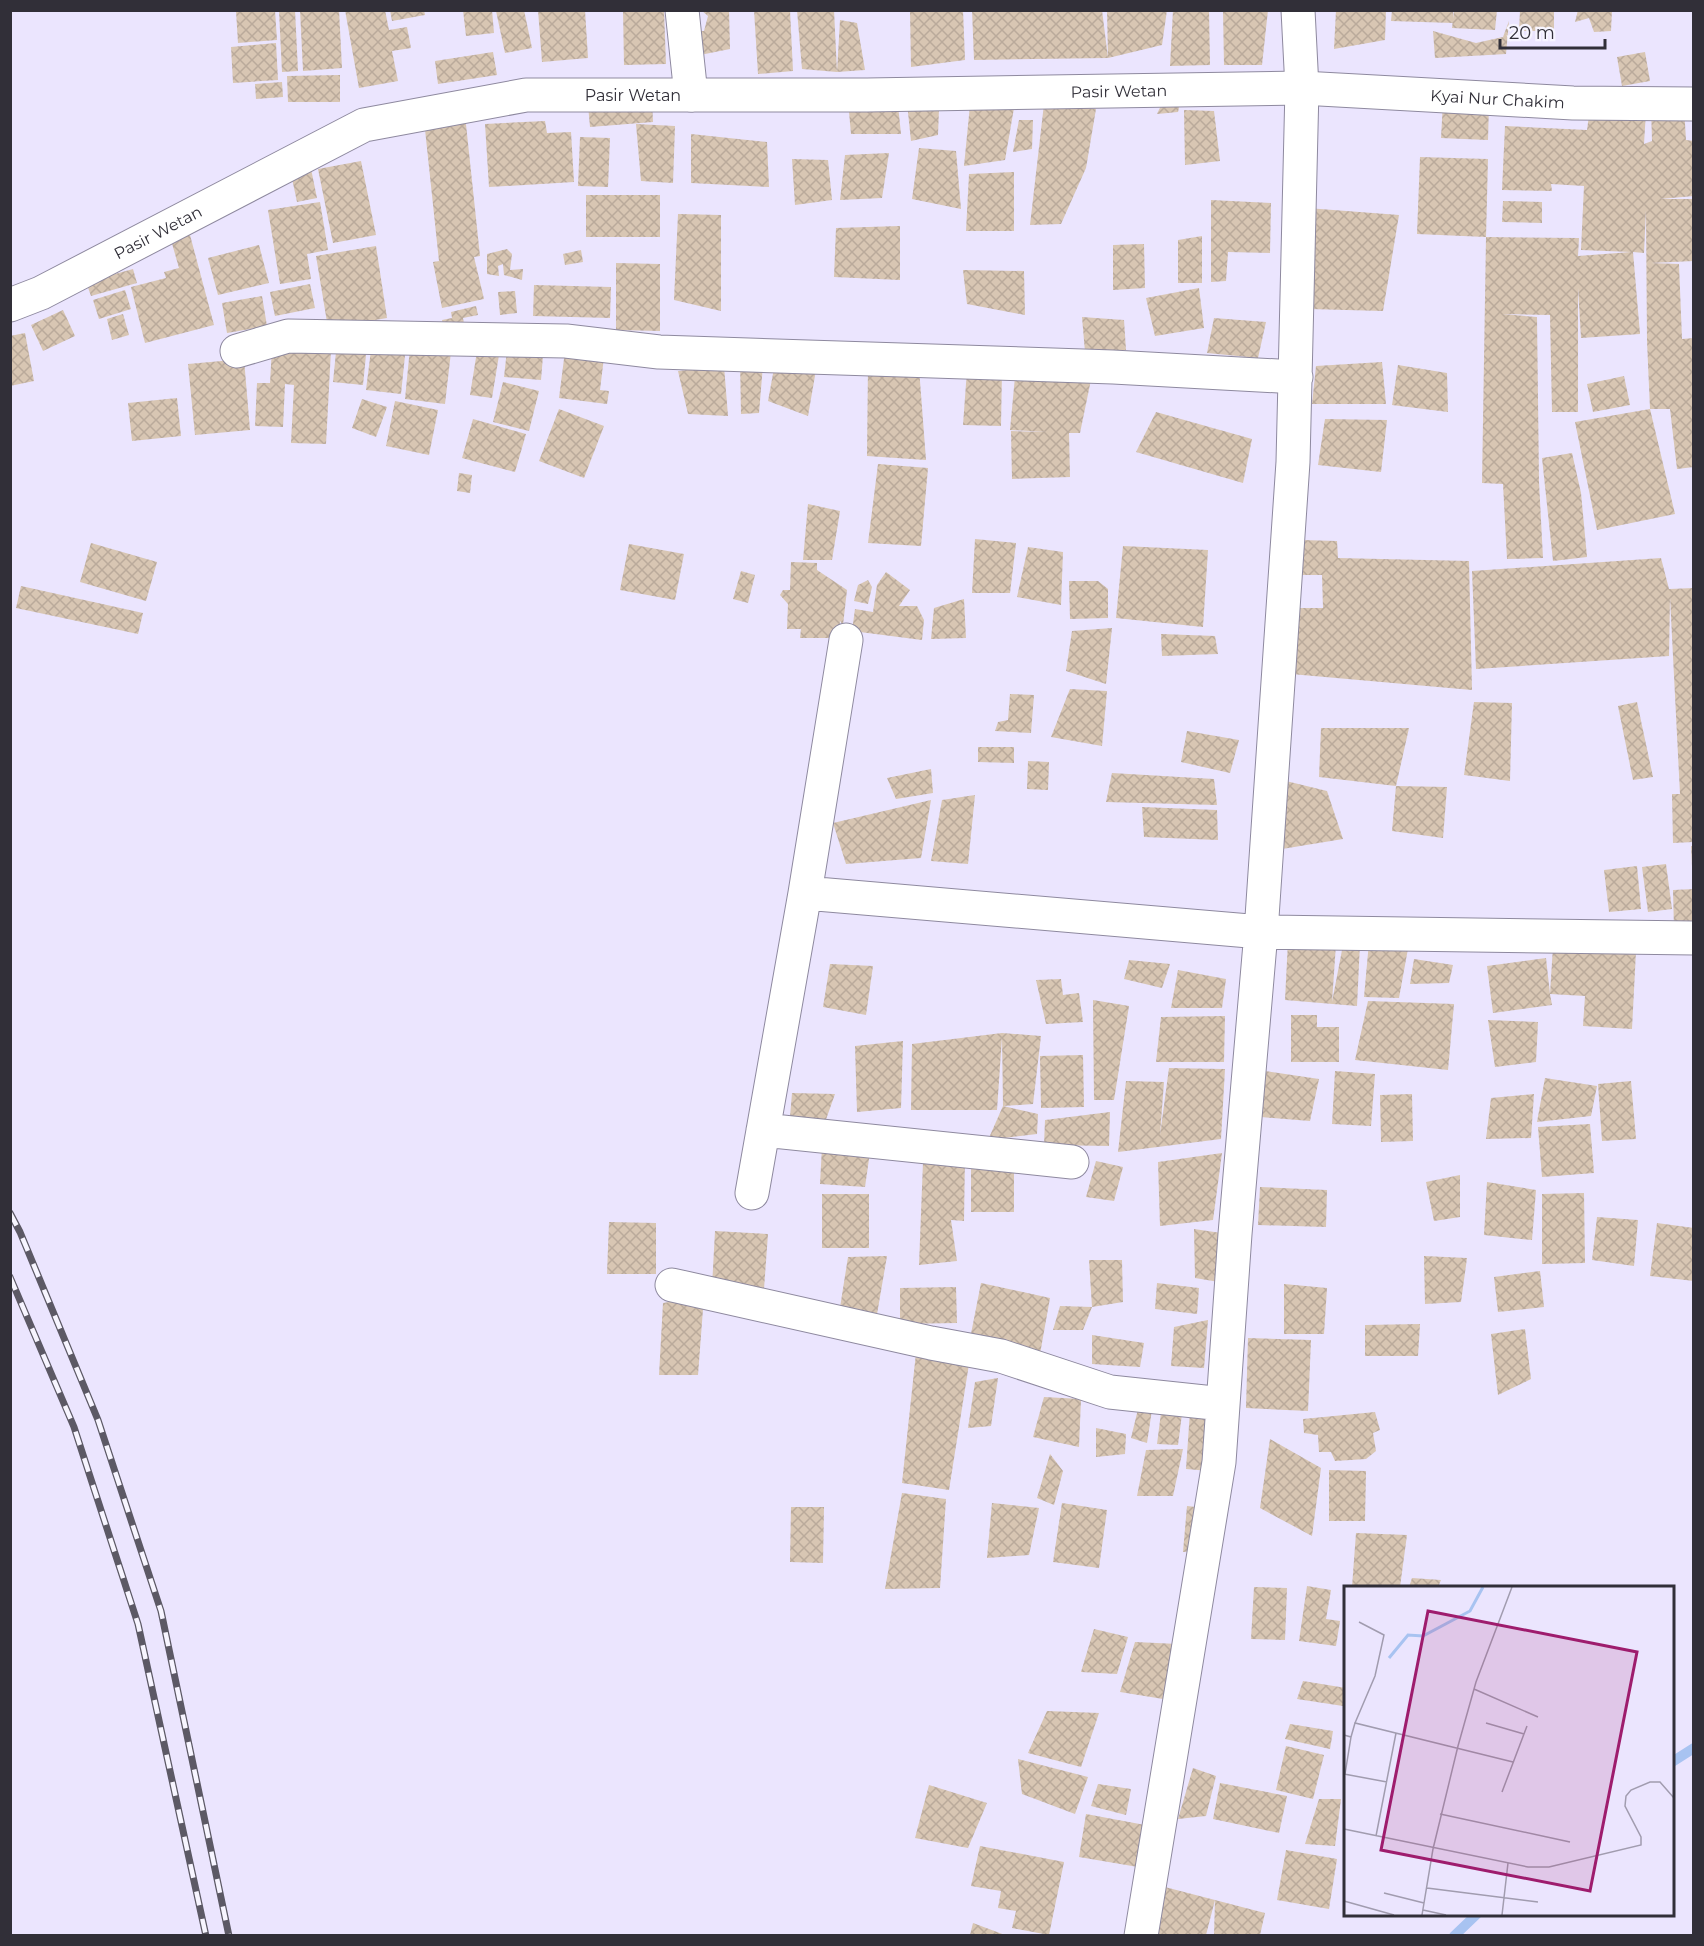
<svg xmlns="http://www.w3.org/2000/svg" width="1704" height="1946" viewBox="0 0 1704 1946" font-family="Montserrat,sans-serif">
  <defs>
    <pattern id="building-cross-hatch" width="8" height="8" patternUnits="userSpaceOnUse" patternTransform="scale(1.5)"><rect width="8" height="8" fill="#d8c6b3"/><path d="M0 0l8 8M0 8l8-8" fill="none" stroke="#baaa9b"/></pattern>
  </defs>
  <rect width="100%" height="100%" fill="#ebe5fe"/>
  <g fill="none" stroke-linecap="round" stroke-linejoin="round">
    <path stroke="#a8c3f1" stroke-width="10" d="M1672,1762L1694,1748
      M1454,1936L1477,1914"/>
  </g>
  <path fill="url(#building-cross-hatch)" d="M275,10L277,40L238,43L236,11Z
    M295,10L298,71L282,72L279,11Z
    M300,10H339L342,68L303,71Z
    M345,10H385L389,30L407,27L411,48L392,51L398,81L359,88Z
    M390,10H424L425,15L392,21Z
    M463,10H492L494,33L466,36Z
    M524,10L532,48L505,53L496,11Z
    M538,10H585L588,58L542,62Z
    M623,10H664L666,64L624,65Z
    M701,10H729L730,49L695,56V31H704L708,16Z
    M754,10H790L793,71L758,74Z
    M797,10H834L837,72L840,20L857,23L865,70L837,72L802,69Z
    M910,10H963L965,60L911,67Z
    M972,10H1102L1108,58L974,60Z
    M1107,10H1167L1162,45L1108,58Z
    M1173,10H1209L1210,65L1170,66Z
    M1268,10L1262,65H1224L1223,11Z
    M1336,10H1386L1385,40L1334,49Z
    M1392,10H1453V23L1391,21Z
    M1454,10H1497L1495,30L1452,28Z
    M1520,10H1554V31H1519Z
    M1578,10H1612L1611,31L1594,32L1589,18L1575,22Z
    M1509,21L1506,54L1435,58L1433,31L1476,43L1503,37Z
    M276,43L278,80L233,83L231,47Z
    M493,52L497,75L438,84L435,61Z
    M1645,52L1650,81L1622,86L1617,57Z
    M340,75V102H288L287,76Z
    M282,82L283,97L256,99L255,84Z
    M1164,99H1181L1178,112L1157,114Z
    M652,100L653,122L590,127L588,105Z
    M1443,102L1489,104L1488,140L1441,138Z
    M907,103L939,109L938,135L911,141Z
    M1044,104L1096,109L1086,168L1061,224L1030,225Z
    M898,105L901,134H851L849,112Z
    M970,105L1014,108L1005,160L964,166Z
    M1684,107L1686,140L1694,141V196L1660,199H1694V261L1651,263L1679,264L1682,339L1694,338V467L1677,469L1670,409H1650L1675,514L1597,530L1575,422L1650,409L1647,341L1646,210L1644,253L1633,252L1640,334L1581,338L1578,288V412H1552L1550,315L1502,314L1537,317L1539,482L1543,558L1507,559L1503,484L1482,483L1486,237L1417,234L1420,157L1488,159L1486,237L1579,238L1578,256L1631,252L1581,250L1584,186L1551,184L1552,191L1502,190L1505,126L1587,130L1590,108L1646,111L1644,144L1652,141L1651,108Z
    M1184,110L1214,111L1220,161L1185,165Z
    M465,115L480,256L474,257L484,299L442,308L433,262L439,261L424,120Z
    M1019,120H1033L1032,149L1013,152Z
    M545,121L547,133L571,132L574,182L489,187L485,124Z
    M636,124L675,126L673,183L641,181Z
    M691,134L767,142L769,187L691,183Z
    M580,137L610,138L608,187L578,186Z
    M919,148L956,151L961,209L912,199Z
    M889,153L882,198L840,200L845,155Z
    M792,159L828,160L832,200L795,205Z
    M361,161L376,235L333,243L318,169Z
    M310,164L317,198L297,202L290,169Z
    M1014,172V231H966L969,174Z
    M586,195H660V237H586Z
    M1211,200L1271,203L1270,253L1228,252L1226,281L1211,282Z
    M1503,201L1542,202V223L1502,222Z
    M320,202L328,250L307,254L311,279L280,284L268,210Z
    M1307,208L1399,215L1383,311L1309,309Z
    M678,214L721,215V311L674,300Z
    M900,226V280L834,277L836,228Z
    M190,235L214,325L145,343L131,287L166,278L164,272L179,268L171,240Z
    M1202,236V283H1178V240Z
    M1144,244L1145,288L1113,290V245Z
    M259,245L269,283L218,295L208,258Z
    M376,246L387,318L328,328L316,256Z
    M507,249L512,254L510,270L523,269L522,280L504,275L503,264L498,266L499,276L487,274V254Z
    M581,250L583,262L565,265L563,254Z
    M616,263L660,264V331L616,330Z
    M133,269L137,283L91,296L86,282Z
    M963,270L1024,271L1025,315L967,304Z
    M310,284L315,308L275,316L270,292Z
    M534,285L611,287L610,318L533,316Z
    M1199,288L1204,328L1155,336L1146,298Z
    M125,290L131,309L99,319L93,300Z
    M515,291L517,313L500,315L498,292Z
    M262,296L267,326L227,333L222,303Z
    M476,306L478,315L463,318L464,324L444,328L442,320L452,318L451,312Z
    M63,310L75,336L43,351L31,325Z
    M123,314L129,335L112,340L107,319Z
    M1082,317L1124,320L1126,350L1085,352Z
    M1214,318L1266,322L1258,358L1207,353Z
    M25,333L34,381L10,386V336Z
    M508,341L544,344L541,380L504,377Z
    M337,342L367,345L363,385L333,382Z
    M372,342L406,346L401,394L366,390Z
    M478,345L500,349L492,398L470,395Z
    M272,347L331,350L326,444L291,443L294,385L285,384L283,427L255,426L257,383H270Z
    M410,348L451,352L445,404L405,399Z
    M565,351L604,357L600,390L609,391L607,404L559,398Z
    M244,359L250,430L195,435L188,364Z
    M740,360L763,365L759,413L741,414Z
    M1382,362L1386,404H1312L1316,366Z
    M775,363L816,370L808,416L768,401Z
    M868,365L919,368L926,460L867,456Z
    M1398,365L1447,373L1448,412L1392,405Z
    M724,366L728,416L688,414L678,371Z
    M1016,366L1093,370L1080,433H1069L1070,477L1012,479L1011,431L1047,432L1010,430Z
    M967,370L1002,371L1001,426L963,425Z
    M1624,376L1630,405L1593,412L1587,384Z
    M503,382L539,391L529,431L493,422Z
    M177,398L181,436L132,441L128,403Z
    M362,399L387,407L376,437L352,428Z
    M395,401L438,410L429,455L386,446Z
    M559,409L604,426L584,478L539,461Z
    M1156,412L1252,439L1243,483L1136,452Z
    M473,419L526,434L515,472L462,458Z
    M1325,419L1387,420L1381,472L1318,465Z
    M1572,453L1581,493L1587,557L1553,561L1542,458Z
    M878,464L928,468L921,546L868,543Z
    M459,473L472,475L470,493L457,491Z
    M808,504L840,511L832,560H803Z
    M975,539L1016,543L1010,593H972Z
    M1302,540L1337,541L1338,558L1469,561L1472,690L1291,674L1294,608H1323L1322,575H1300Z
    M91,543L157,562L146,601L80,582Z
    M629,544L684,554L675,600L620,590Z
    M1123,546L1208,550L1203,627L1116,618Z
    M1028,547L1063,552L1061,605L1017,597Z
    M1661,558L1669,589L1694,588V842L1673,843L1672,794H1680L1670,597L1669,656L1476,669L1472,571Z
    M791,562L817,563V570L847,590L843,625L840,621L839,638H800L801,629H787L788,604L780,595L783,590H790Z
    M741,571L755,575L748,603L733,599Z
    M886,572L910,590L899,606H917L924,620L922,640L852,631L855,609L873,612L877,585Z
    M868,580L872,587L868,604L854,601L858,585Z
    M1069,581H1098L1108,589V618L1070,619Z
    M21,586L143,613L138,634L16,608Z
    M964,599L966,638L931,639L934,608Z
    M1112,628L1106,684L1066,671L1072,631Z
    M1161,634L1215,636L1218,654L1162,656Z
    M1070,689L1107,691L1102,746L1051,737Z
    M1010,694L1034,695L1031,733L995,731L998,722L1008,720Z
    M1474,702L1512,703L1510,781L1464,775Z
    M1637,702L1653,777L1633,780L1618,706Z
    M1321,728H1409L1396,786L1319,777Z
    M1187,731L1239,740L1230,773L1181,762Z
    M978,747H1014V763L978,762Z
    M1028,761L1049,762L1048,790L1027,789Z
    M931,769L933,793L896,799L887,778Z
    M1112,773L1214,779L1217,805L1106,802Z
    M1286,781L1327,791L1343,839L1282,849Z
    M1396,786L1447,787L1443,838L1392,831Z
    M975,795L968,864L931,861L942,800Z
    M931,800L921,858L846,864L833,823Z
    M1142,807L1217,810L1218,840L1144,837Z
    M1691,846H1694V867H1692Z
    M1666,864L1672,909L1648,912L1642,867Z
    M1637,866L1641,909L1609,912L1604,870Z
    M1694,889V928L1674,929L1673,890Z
    M1288,941L1336,944L1332,1002L1343,945L1360,943L1357,1006L1285,1000Z
    M1369,942L1409,943L1399,998L1364,997Z
    M1553,946L1636,951L1632,1029L1583,1026L1585,996L1550,994L1552,1005L1493,1013L1487,966L1546,958L1550,994Z
    M1414,959L1453,965L1449,983L1410,984Z
    M1129,960L1170,964L1162,988L1124,979Z
    M830,964L873,966L866,1015L823,1007Z
    M1178,970L1226,979L1222,1008H1171Z
    M1061,979L1063,995L1079,993L1083,1022L1046,1024L1036,980Z
    M1093,1000L1129,1006L1114,1100H1094Z
    M1368,1001L1454,1004L1448,1070L1355,1060Z
    M1291,1015H1317V1027H1339V1062H1291Z
    M1225,1016L1224,1062H1156L1161,1017Z
    M1488,1020L1538,1022L1536,1062L1495,1067Z
    M1002,1033L1041,1036L1033,1104L1003,1106L1002,1037L997,1110H911L912,1044Z
    M903,1041L901,1108L857,1112L855,1046Z
    M1083,1055L1084,1107L1041,1108L1040,1056Z
    M1169,1068L1225,1069L1221,1139L1118,1152L1126,1081L1164,1082L1160,1135Z
    M1259,1070L1319,1079L1310,1121L1261,1117Z
    M1335,1071L1375,1074L1371,1126L1332,1124Z
    M1545,1078L1597,1086L1591,1116L1537,1122Z
    M1631,1081L1636,1139L1602,1141L1598,1084Z
    M792,1093L835,1094L823,1128L789,1129Z
    M1412,1094L1413,1141L1381,1142L1380,1095Z
    M1534,1094L1531,1138L1486,1139L1491,1098Z
    M1003,1106L1038,1114L1037,1134L988,1140Z
    M1110,1112L1109,1146L1044,1145L1045,1120Z
    M1590,1124L1594,1173L1542,1177L1538,1127Z
    M822,1147L870,1152L865,1187L820,1184Z
    M1222,1153L1213,1220L1160,1226L1158,1162Z
    M965,1155L964,1221L951,1220L957,1261L919,1265L923,1162Z
    M1096,1161L1123,1167L1114,1201L1086,1197Z
    M971,1163H1014V1212H971Z
    M1460,1175V1217L1434,1221L1426,1182Z
    M1487,1182L1536,1190L1532,1240L1484,1235Z
    M1260,1187L1327,1190L1326,1227L1258,1225Z
    M1584,1193L1585,1263L1542,1264V1194Z
    M822,1194H869V1248H822Z
    M1597,1217L1638,1220L1634,1266L1592,1260Z
    M609,1222L656,1223V1274H607Z
    M1657,1223L1694,1228V1281L1650,1276Z
    M1194,1229L1228,1234L1225,1283L1195,1278Z
    M715,1231L768,1234L764,1289L712,1287Z
    M887,1256L876,1320L839,1314L848,1257Z
    M1424,1256L1467,1258L1461,1302L1425,1304Z
    M1089,1260H1122L1123,1302L1092,1307Z
    M1540,1271L1544,1307L1498,1312L1494,1277Z
    M981,1283L1050,1298L1040,1354L968,1349Z
    M1157,1283L1199,1288L1197,1314L1155,1309Z
    M1284,1284L1327,1288L1324,1334H1284Z
    M956,1287L957,1323L900,1324V1288Z
    M704,1296L698,1375H659L663,1303Z
    M1060,1306L1092,1307L1083,1330H1053Z
    M1208,1320L1204,1368L1171,1366L1174,1327Z
    M1420,1324L1418,1356H1365V1325Z
    M1525,1329L1531,1379L1498,1395L1491,1334Z
    M1092,1335L1144,1343L1140,1367L1092,1364Z
    M1248,1338L1311,1340L1308,1411L1246,1408Z
    M916,1353L969,1364L949,1490L902,1483Z
    M998,1378L991,1426L968,1428L975,1382Z
    M1044,1397L1081,1399L1079,1447L1033,1437Z
    M1153,1403L1147,1443L1131,1438L1139,1405Z
    M1162,1405L1183,1406L1178,1445L1157,1444Z
    M1215,1410L1209,1471L1186,1469L1190,1411Z
    M1375,1412L1380,1430L1373,1433L1376,1451L1366,1459L1335,1461L1331,1452H1319L1318,1435L1304,1433L1303,1419Z
    M1096,1428L1126,1434L1125,1454L1096,1457Z
    M1270,1439L1321,1468L1312,1536L1260,1508Z
    M1183,1449L1173,1496H1137L1146,1450Z
    M1050,1454L1063,1471L1054,1505L1037,1498Z
    M1329,1470L1366,1471L1365,1521H1329Z
    M902,1493L946,1499L940,1588L885,1589Z
    M992,1503L1039,1508L1029,1555L987,1558Z
    M1062,1503L1107,1510L1099,1568L1053,1562Z
    M1187,1506L1205,1508L1195,1551L1183,1552Z
    M791,1507H824L823,1563L790,1562Z
    M1356,1533L1407,1535L1400,1587H1352Z
    M1412,1578L1441,1580L1438,1587H1409Z
    M1307,1586L1331,1590L1326,1619L1340,1621L1336,1646L1299,1641Z
    M1254,1587L1287,1588L1285,1640L1251,1639Z
    M1094,1629L1128,1637L1117,1674L1081,1672Z
    M1135,1642L1178,1644L1163,1699L1120,1692Z
    M1303,1681L1346,1688L1343,1706L1297,1699Z
    M1047,1711L1099,1713L1081,1767L1028,1753Z
    M1290,1724L1333,1731L1330,1749L1285,1739Z
    M1286,1746L1324,1755L1313,1799L1276,1790Z
    M1018,1759L1088,1777L1075,1814L1022,1794Z
    M1193,1768L1216,1776L1206,1816L1178,1819Z
    M1220,1783L1287,1796L1279,1833L1213,1819Z
    M1098,1784L1131,1789L1126,1815L1091,1806Z
    M929,1785L987,1803L968,1848L915,1838Z
    M1319,1799H1341L1335,1846L1305,1844Z
    M1086,1814L1145,1825L1138,1867L1079,1857Z
    M980,1846L1064,1862L1049,1935L1012,1928L1016,1911L998,1908L1001,1891L971,1886Z
    M1286,1850L1337,1859L1329,1909L1277,1900Z
    M1161,1886L1265,1913L1260,1935H1214L1215,1900L1206,1935H1151Z
    M973,1923L1005,1935H970Z"/>
  <g fill="none" stroke-linecap="round" stroke-linejoin="round">
    <defs>
      <path id="street" d="M682,10L691,95
        M237,351L288,336L566,341L659,352L1113,367L1296,377
        M805,893L1261,932L1694,938
        M763,1130L1072,1162
        M752,1193L805,893L846,640
        M672,1285L931,1343L1001,1356L1110,1392L1223,1404
        M1141,1936L1219,1462L1235,1234L1261,932L1293,462L1302,88"/>
      <g id="secondary">
        <path d="M1298,10L1302,88"/>
        <path id="s1" d="M10,305L41,293L364,125L526,95H867L1302,88L1573,103L1694,104"/>
      </g>
    </defs>
    <use href="#street" stroke="#8e899f" stroke-width="35"/>
    <use href="#secondary" stroke="#8e899f" stroke-width="35"/>
    <use href="#street" stroke="#fff" stroke-width="33"/>
    <use href="#secondary" stroke="#fff" stroke-width="33"/>
    <defs>
      <path id="rail" d="M10,1213L20,1232L98,1420L161,1611L229,1936
        M10,1277L74,1427L138,1624L206,1936"/>
    </defs>
    <use href="#rail" stroke="#5c5965" stroke-width="7"/>
    <use href="#rail" stroke="#f7f5ff" stroke-width="4.5" stroke-dasharray="14" stroke-linecap="butt"/>
  </g>
  <g text-anchor="middle" stroke-width="5" stroke-linejoin="round" paint-order="stroke">
    <g font-size="16" fill="#312f38" stroke="#f7f5ff">
      <text dy="6" stroke="none"><textPath href="#s1" startOffset="1155">Pasir Wetan</textPath></text>
      <text dy="6" stroke="none"><textPath href="#s1" startOffset="669">Pasir Wetan</textPath></text>
      <text dy="6" stroke="none"><textPath href="#s1" startOffset="1534">Kyai Nur Chakim</textPath></text>
      <text dy="6" stroke="none"><textPath href="#s1" startOffset="165">Pasir Wetan</textPath></text>
    </g>
  </g>
  <g transform="translate(1344 1586)">
    <rect width="330" height="330" fill="#ebe5fe"/>
    <path fill="none" stroke="#a8c3f1" stroke-width="3" d="M45,72L64,49L79,50L126,25L139,1"/>
    <path fill="none" stroke="#a19caf" stroke-width="1.5" d="M130,103L194,131M11,137L31,90L40,49L15,36M142,137L180,148M0,149L7,151L11,137L169,176M0,188L43,196M1,188L7,151M158,206L183,140M96,228L226,256M0,243L184,281H205L297,259V251L281,220L282,210L287,204L306,196H316L330,212M32,250L52,147M83,302L194,316M40,307L80,317M0,315L50,329M79,324L102,329M78,329L89,263L114,160L132,96L168,1M158,329L164,277"/>
    <path fill="#9e1c6d" fill-opacity="0.15" stroke="#9e1c6d" stroke-width="3" d="M84,25L293,66L246,305L37,264Z"/>
    <rect width="330" height="330" fill="none" stroke="#312f38" stroke-width="3"/>
  </g>
  <rect width="1704" height="1946" fill="none" stroke="#312f38" stroke-width="24"/>
  <path d="M1500 39v9h105v-9" fill="none" stroke="#312f38" stroke-width="3"/>
  <text x="1509" y="39" font-size="18" fill="#312f38" stroke="#f7f5ff" stroke-width="4.5" paint-order="stroke">20 m</text>
</svg>
